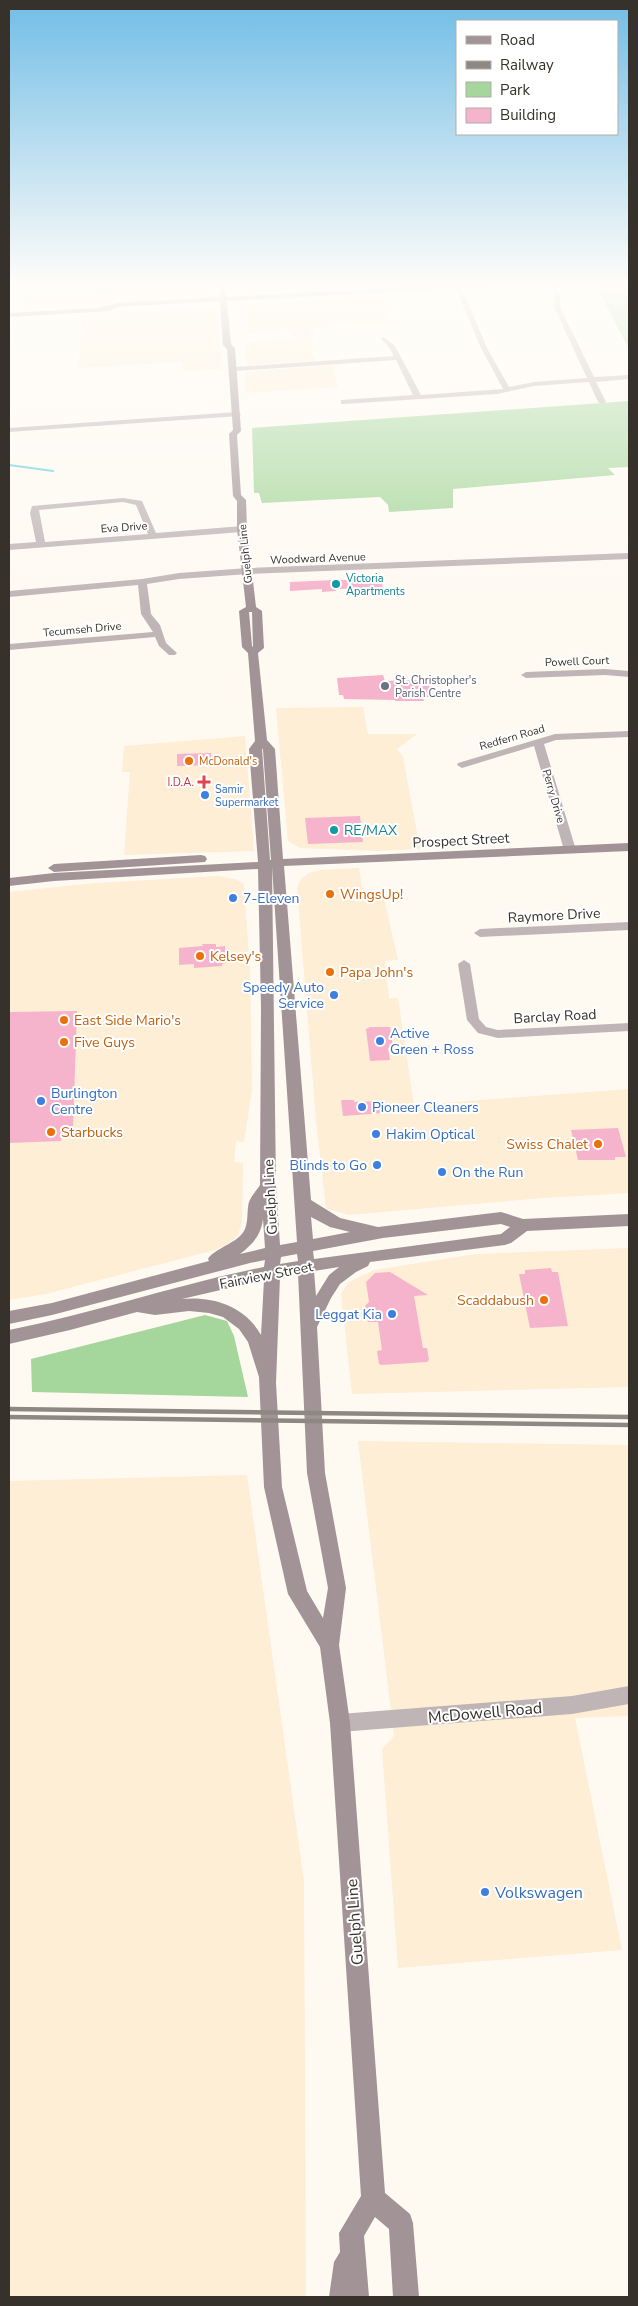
<svg xmlns="http://www.w3.org/2000/svg" width="638" height="2306" viewBox="0 0 638 2306" font-family="'Nunito Sans',sans-serif">
  <rect width="100%" height="100%" fill="#fefaf2"/>
  <path fill="#fdeed5" d="M146,284H213L214,292L204,297L27,309L28,299Z
    M237,284H314L316,290L249,293L240,291Z
    M382,296L390,323L315,327L311,351L316,361L247,365L245,342L296,338L288,331L247,334L245,306L247,305Z
    M209,307L217,310L222,369L183,371V362L78,368L83,314Z
    M333,365L338,387L245,393V372Z
    M363,707L368,734H417L397,749L403,757L420,849L377,851L300,848L288,841L276,708Z
    M245,736L254,851L124,855L130,772H122L124,746Z
    M359,868L364,900L384,899L398,960L385,961L389,998H398L414,1105L629,1089V1193L543,1198L348,1215L326,1208L316,1120L297,888L301,879L309,873L321,870Z
    M218,876L235,879L244,884L250,972L252,1090L244,1142L236,1141L234,1162L243,1163L242,1222L238,1235L229,1243L215,1250L46,1294L9,1300V892L96,883Z
    M629,1248V1387L352,1394L341,1294L349,1282L374,1270L476,1254Z
    M358,1441L629,1445V1716L575,1718L622,1950L398,1968L382,1749L394,1736Z
    M247,1475L304,1881L306,2297H9V1481Z"/>
  <path fill="#a5d69b" d="M595,284H629V349Z
    M629,401V467L608,468L615,475L453,489V508L389,512L388,505L380,497L262,503L259,493H254L252,428Z
    M205,1315L227,1321L234,1336L248,1397L32,1392L31,1359Z"/>
  <g fill="none" stroke-linecap="round" stroke-linejoin="round">
    <path stroke="#5fcbe2" stroke-width="2" d="M9,465L53,471"/>
  </g>
  <path fill="#f6b3cc" d="M381,579L383,588L336,589V580Z
    M334,580L336,591L322,592V589L290,591V582Z
    M383,675L385,681L420,680V682H428L432,697H423L424,701H395V700L344,699L343,695H339L337,678Z
    M211,753V765L177,766V754Z
    M360,816L363,842L308,844L305,818Z
    M202,944H216V947L225,946L226,963L222,964V966L194,968V964L179,965V948L203,946Z
    M77,1011L73,1128L62,1129L61,1141L9,1143V1012Z
    M370,1027H390L393,1047L388,1048L390,1060L370,1061L366,1029Z
    M341,1100H354V1102L382,1101L383,1113L343,1116Z
    M618,1128L626,1157H615V1160H578L571,1130Z
    M551,1268L552,1272H558L568,1326L530,1328L519,1274H525V1270Z
    M390,1272L428,1295L414,1296L423,1348H427L429,1360L427,1362L381,1365L379,1364L377,1351L382,1350L378,1322H368L365,1306L369,1302L366,1282L375,1273Z"/>
  <g fill="none" stroke-linecap="round" stroke-linejoin="round">
    <path fill="#bfb5b7" fill-rule="evenodd" d="M458,284L461,286L487,348L509,387L534,382L587,378L555,309L554,295L548,284H554L560,295L561,309L594,377L629,375V379L596,382L606,402L602,404L598,402L589,382L534,386L497,394L344,404H341V400L413,395L396,360L234,371L230,369L234,367L394,356L389,347L381,339L384,337L395,346L421,395L503,389L481,348L455,286Z
      M237,412L241,414L240,416L9,432V428Z
      M123,498L142,501L156,533L242,526L246,529L242,532L9,550V544L36,542L30,513L32,506ZM123,502L136,505L148,534L45,542L39,510Z
      M629,553V559L248,574L179,579L147,584L151,614L160,625L166,643L177,653L175,655H169L159,646L155,637L9,650V644L153,632L141,614L138,585L9,597V591L142,579L179,573L248,568Z
      M605,669L629,671V677L605,675L526,678L521,675L526,672Z
      M629,731V737L556,740L544,744L576,850L570,853L564,850L534,746L462,768L457,765L458,763L555,734Z
      M629,922V930L480,937L474,933L480,929Z
      M464,960L470,964L479,1019L486,1027L498,1030L629,1023V1031L498,1038L478,1033L467,1020L458,964Z
      M629,1686V1704L572,1714L340,1732L333,1729L331,1723L333,1717L340,1714L572,1696Z"/>
    <path fill="#a29397" fill-rule="evenodd" d="M219,284H226L227,297L464,284H499L495,286L227,301L231,344L235,348L241,431L237,435L241,495L246,500L247,529L256,607L262,611L264,648L258,653L267,740L275,749L283,859L629,843V851L284,866L311,1200L340,1218L378,1227L501,1212L523,1219L629,1214V1226L527,1231L511,1243L505,1245L370,1262L368,1266L356,1272L340,1284L331,1298L317,1327L325,1473L346,1588L339,1645L350,1723L385,2193L410,2214L413,2223L419,2297H393L389,2229L375,2217L364,2236L369,2297H329L334,2262L340,2252L339,2233L361,2196L330,1723L320,1647L288,1594L264,1487L259,1377L248,1342L239,1329L223,1317L209,1313L189,1311L155,1315L137,1312L70,1330L9,1344V1330C95,1313 178,1284 264,1267L265,1260L250,1263L52,1315L9,1324V1311L52,1303L209,1261L208,1259C212,1251 232,1244 240,1236C250,1227 246,1213 249,1202C251,1196 257,1190 260,1185L261,1007L258,869L54,881L9,886V878L54,873L258,862L249,749L255,741L248,653L242,647L239,611L246,607L237,529V501L233,496L229,434L233,430L227,349L223,345L220,301L117,307L110,311L9,317V313L97,308L117,303L220,297ZM249,612H252L253,647L252,646ZM262,748L263,750L271,860H270ZM272,867L297,1242L280,1245L276,1186ZM311,1217L330,1227L350,1232L313,1239ZM263,1219L265,1248L240,1254C253,1244 261,1235 263,1219ZM501,1224L510,1227L501,1234L314,1259L313,1251L383,1238ZM297,1254L298,1261L280,1264L281,1257ZM339,1267L329,1275L316,1296L314,1271ZM298,1273L307,1473L328,1588L323,1618L307,1591L282,1487L276,1383L280,1277ZM264,1280L261,1335C245,1306 213,1296 182,1299Z
      M201,855L205,856L207,859L205,862L54,872L48,868L54,864Z"/>
    <path stroke="#8d8982" stroke-width="4.5" d="M9,1409L629,1417
      M9,1417L629,1425"/>
  </g>
  <linearGradient id="sky" x2="0" y2="1"><stop stop-color="#71bde6"/><stop offset="0.47" stop-color="#fffdf9"/><stop offset="1" stop-color="#fffdf9" stop-opacity="0"/></linearGradient>
  <rect width="638" height="606" fill="url(#sky)"/>
  <g fill="#0f9aa8" stroke="#fff" stroke-width="2">
    <circle cx="336" cy="584" r="5"/>
    <circle cx="334" cy="830" r="5"/>
  </g>
  <circle fill="#6b7280" stroke="#fff" stroke-width="2" cx="385" cy="686" r="5"/>
  <g fill="#e8710a" stroke="#fff" stroke-width="2">
    <circle cx="189" cy="761" r="5"/>
    <circle cx="330" cy="894" r="5"/>
    <circle cx="200" cy="956" r="5"/>
    <circle cx="330" cy="972" r="5"/>
    <circle cx="64" cy="1020" r="5"/>
    <circle cx="64" cy="1042" r="5"/>
    <circle cx="51" cy="1132" r="5"/>
    <circle cx="598" cy="1144" r="5"/>
    <circle cx="544" cy="1300" r="5"/>
  </g>
  <path fill="#e0444e" stroke="#fff" stroke-width="2" d="M201.5 774.5h5v5h5v5h-5v5h-5v-5h-5v-5h5z"/>
  <g fill="#3f7fe0" stroke="#fff" stroke-width="2">
    <circle cx="205" cy="795" r="5"/>
    <circle cx="233" cy="898" r="5"/>
    <circle cx="334" cy="995" r="5"/>
    <circle cx="380" cy="1041" r="5"/>
    <circle cx="41" cy="1101" r="5"/>
    <circle cx="362" cy="1107" r="5"/>
    <circle cx="376" cy="1134" r="5"/>
    <circle cx="377" cy="1165" r="5"/>
    <circle cx="442" cy="1172" r="5"/>
    <circle cx="392" cy="1314" r="5"/>
    <circle cx="485" cy="1892" r="5"/>
  </g>
  <g text-anchor="middle" stroke-width="4" stroke-linejoin="round" paint-order="stroke">
    <g font-size="11" fill="#36322b" stroke="#fff">
      <text transform="translate(124 527) rotate(-4)" y="4">Eva Drive</text>
      <text transform="translate(245 554) rotate(-96)" y="4">Guelph Line</text>
      <text transform="translate(318 558) rotate(-2)" y="4">Woodward Avenue</text>
      <text transform="translate(82 629) rotate(-5)" y="4">Tecumseh Drive</text>
      <text transform="translate(577 661) rotate(-2)" y="4">Powell Court</text>
      <text transform="translate(512 737) rotate(-16)" y="4">Redfern Road</text>
      <text transform="translate(554 796) rotate(74)" y="4">Perry Drive</text>
    </g>
    <g font-size="11" fill="#0d838f" stroke="#fff" text-anchor="start">
      <text x="346" y="582">Victoria<tspan x="346" dy="13">Apartments</tspan></text>
    </g>
    <g font-size="11" fill="#5b616d" stroke="#fff" text-anchor="start">
      <text x="395" y="684">St. Christopher's<tspan x="395" dy="13">Parish Centre</tspan></text>
    </g>
    <g font-size="11" fill="#c56008" stroke="#fff" text-anchor="start">
      <text x="199" y="765">McDonald's</text>
    </g>
    <g font-size="11" fill="#be3a42" stroke="#fff" text-anchor="end">
      <text x="194" y="786">I.D.A.</text>
    </g>
    <g font-size="11" fill="#366cbe" stroke="#fff" text-anchor="start">
      <text x="215" y="793">Samir<tspan x="215" dy="13">Supermarket</tspan></text>
    </g>
    <g font-size="14" fill="#0d838f" stroke="#fff" text-anchor="start">
      <text x="344" y="835">RE/MAX</text>
    </g>
    <g font-size="14" fill="#36322b" stroke="#fff">
      <text transform="translate(461 840) rotate(-3)" y="5">Prospect Street</text>
      <text transform="translate(554 915) rotate(-3)" y="5">Raymore Drive</text>
      <text transform="translate(555 1016) rotate(-3)" y="5">Barclay Road</text>
      <text transform="translate(270 1197) rotate(-93)" y="5">Guelph Line</text>
      <text transform="translate(266 1275) rotate(-11)" y="5">Fairview Street</text>
    </g>
    <g font-size="14" fill="#c56008" stroke="#fff" text-anchor="start">
      <text x="340" y="899">WingsUp!</text>
      <text x="210" y="961">Kelsey's</text>
      <text x="340" y="977">Papa John's</text>
      <text x="74" y="1025">East Side Mario's</text>
      <text x="74" y="1047">Five Guys</text>
      <text x="61" y="1137">Starbucks</text>
      <text x="588" y="1149" text-anchor="end">Swiss Chalet</text>
      <text x="534" y="1305" text-anchor="end">Scaddabush</text>
    </g>
    <g font-size="14" fill="#366cbe" stroke="#fff" text-anchor="start">
      <text x="243" y="903">7-Eleven</text>
      <text x="324" y="992" text-anchor="end">Speedy Auto<tspan x="324" dy="16">Service</tspan></text>
      <text x="390" y="1038">Active<tspan x="390" dy="16">Green + Ross</tspan></text>
      <text x="51" y="1098">Burlington<tspan x="51" dy="16">Centre</tspan></text>
      <text x="372" y="1112">Pioneer Cleaners</text>
      <text x="386" y="1139">Hakim Optical</text>
      <text x="367" y="1170" text-anchor="end">Blinds to Go</text>
      <text x="452" y="1177">On the Run</text>
      <text x="382" y="1319" text-anchor="end">Leggat Kia</text>
    </g>
    <g font-size="16" fill="#36322b" stroke="#fff">
      <text transform="translate(485 1712) rotate(-5)" y="6">McDowell Road</text>
      <text transform="translate(354 1922) rotate(-94)" y="6">Guelph Line</text>
    </g>
    <g font-size="16" fill="#366cbe" stroke="#fff" text-anchor="start">
      <text x="495" y="1898">Volkswagen</text>
    </g>
  </g>
  <rect width="638" height="2306" fill="none" stroke="#36322b" stroke-width="20"/>
  <rect x="456" y="20" width="162" height="115" fill="#ffffff" stroke="#afadaa"/>
  <rect x="466" y="36" width="25" height="8" fill="#a29397" stroke="#afadaa"/>
  <text x="500" y="45" font-size="15" fill="#36322b">Road</text>
  <rect x="466" y="61" width="25" height="8" fill="#8d8982" stroke="#afadaa"/>
  <text x="500" y="70" font-size="15" fill="#36322b">Railway</text>
  <rect x="466" y="82" width="25" height="15" fill="#a5d69b" stroke="#afadaa"/>
  <text x="500" y="95" font-size="15" fill="#36322b">Park</text>
  <rect x="466" y="108" width="25" height="15" fill="#f6b3cc" stroke="#afadaa"/>
  <text x="500" y="120" font-size="15" fill="#36322b">Building</text>
</svg>
